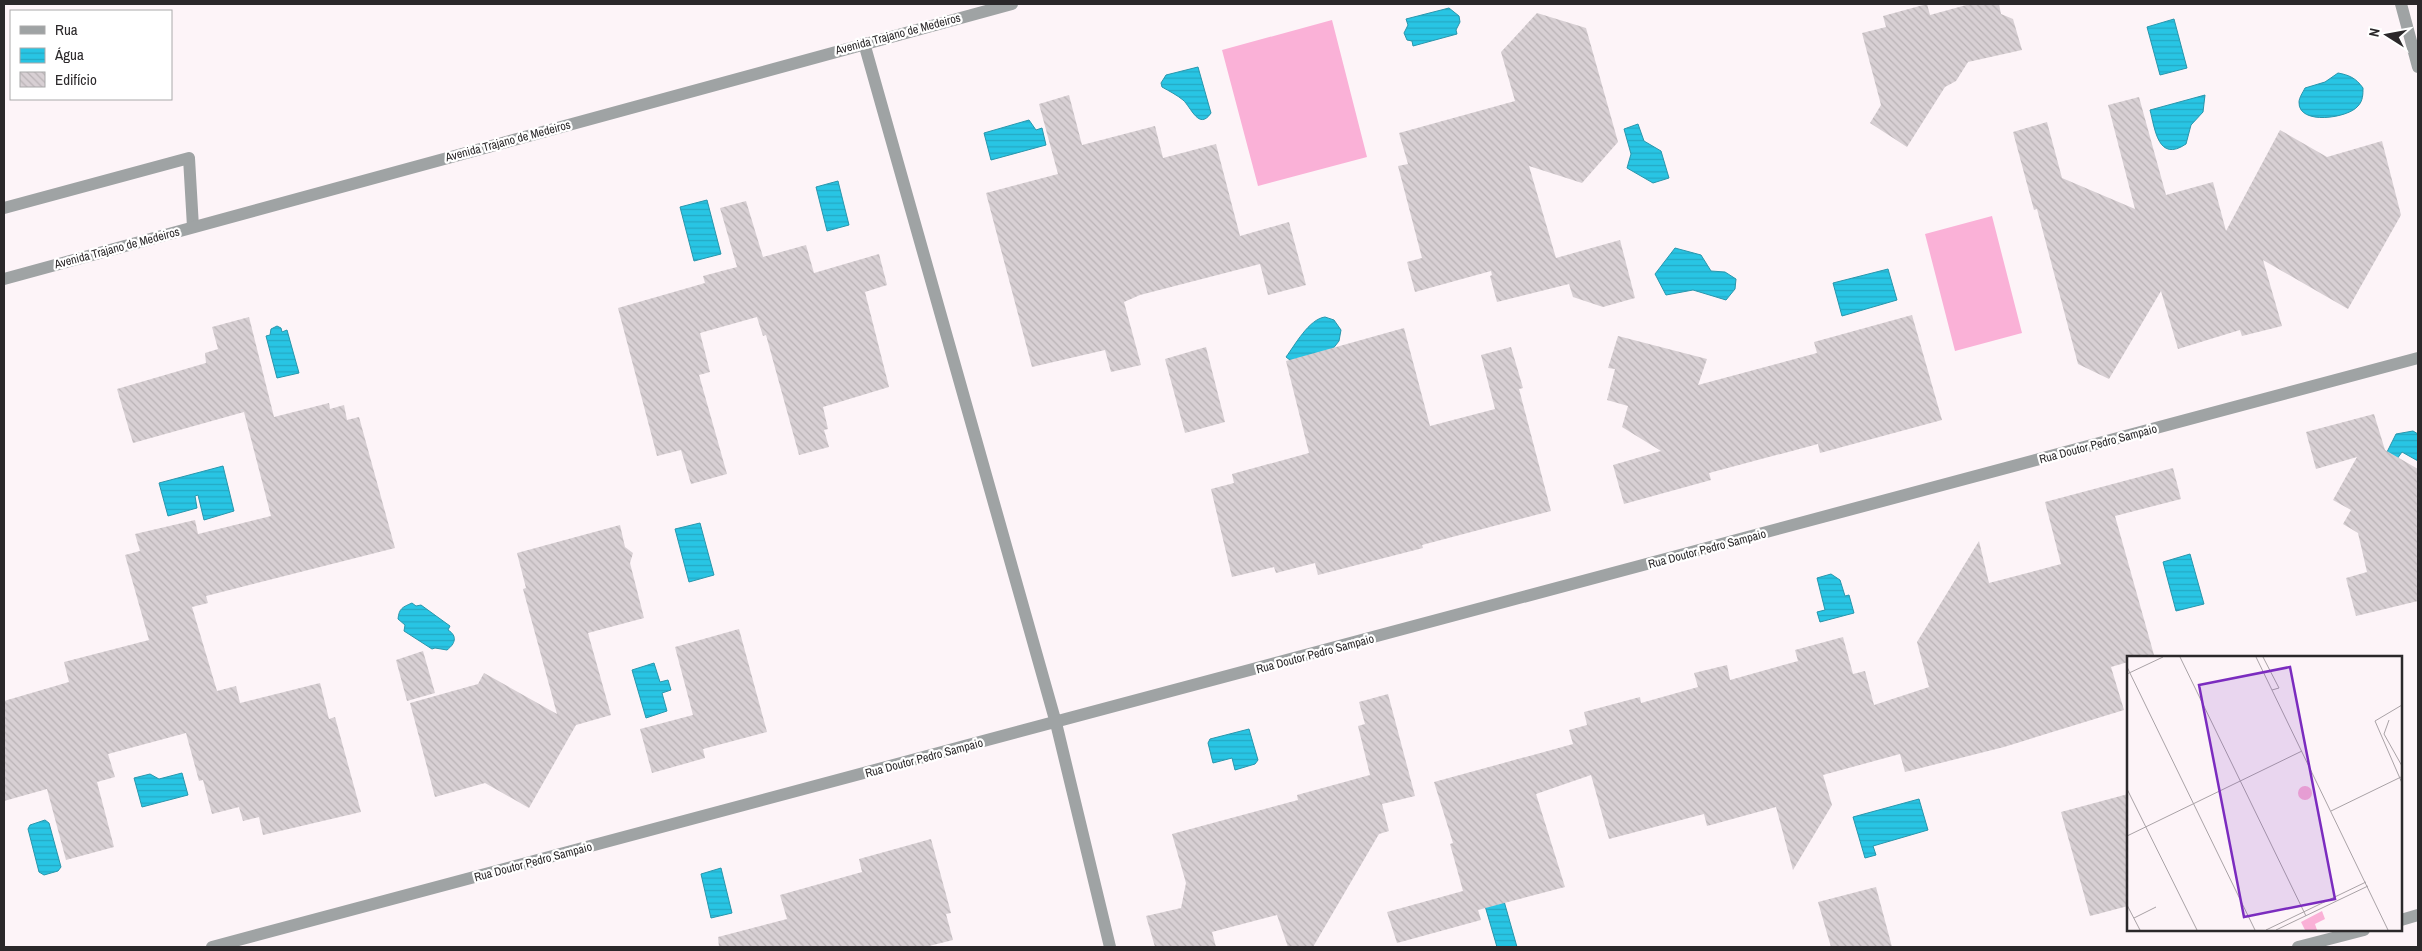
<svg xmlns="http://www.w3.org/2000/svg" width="2422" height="951" viewBox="0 0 2422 951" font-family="'Archivo Narrow',sans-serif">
  <defs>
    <pattern id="water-rules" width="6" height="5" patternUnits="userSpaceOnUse" patternTransform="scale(1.25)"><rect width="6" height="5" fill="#28c5e4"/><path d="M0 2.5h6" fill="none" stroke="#24a9c4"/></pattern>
    <pattern id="building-back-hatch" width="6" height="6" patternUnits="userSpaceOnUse" patternTransform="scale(1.25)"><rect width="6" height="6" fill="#d8d0d4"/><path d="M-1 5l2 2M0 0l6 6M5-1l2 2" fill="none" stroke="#bab3b6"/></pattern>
  </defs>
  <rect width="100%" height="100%" fill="#fdf4f8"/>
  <path fill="#fab1d7" d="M1332,20L1367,157L1258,186L1222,50Z
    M1992,216L2022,333L1955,351L1925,234Z"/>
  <path fill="url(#water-rules)" stroke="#2996ac" d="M1449,8L1459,16L1460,22L1456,30L1457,34L1413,46L1412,41L1407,40L1404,33L1408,25L1406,19Z
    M2174,19L2187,68L2160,75L2147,27Z
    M1198,67L1211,113C1199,131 1191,107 1183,100C1177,95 1169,91 1162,87L1161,83L1166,75Z
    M2338,73C2349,75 2356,78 2363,88C2363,94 2363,101 2358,106C2349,118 2298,126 2299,102C2299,98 2303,92 2305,88L2325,82Z
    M2205,95L2203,112L2191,125L2186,144C2158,163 2155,129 2150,110Z
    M1029,120L1036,130L1042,128L1046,145L991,160L984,133Z
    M1638,124L1644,141L1661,151L1669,178L1653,183L1627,168L1631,154L1624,129Z
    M838,181L849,225L827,231L816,187Z
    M707,200L721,254L694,261L680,207Z
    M1675,248L1701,255L1711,271L1725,272L1736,279L1735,289L1726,300L1693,290L1666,295L1655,274Z
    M1888,269L1897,300L1842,316L1833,283Z
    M1325,317L1334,320L1341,330L1339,341L1324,360L1322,385L1286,357C1295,345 1309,319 1325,317Z
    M277,326L281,328L282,332L287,330L299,373L277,378L266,336L270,335L271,329Z
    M2413,431L2418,434V461L2402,452L2394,463L2384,458L2396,434Z
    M223,466L234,511L204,520L198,495L195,496L197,508L168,516L159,483Z
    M700,523L714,575L689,582L675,529Z
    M2190,554L2204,604L2176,611L2163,562Z
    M1831,574L1840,580L1845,596L1849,595L1854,613L1820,622L1817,612L1825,610L1817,578Z
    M412,603L416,606L421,605L450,626L448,630C458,636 455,644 447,650L435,648L432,649L404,631L405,625L398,619C399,608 403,607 412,603Z
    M654,663L660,682L668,680L671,690L662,693L667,711L646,718L632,670Z
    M1249,729L1258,760L1255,764L1235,770L1232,758L1213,763L1208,743L1210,739Z
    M182,773L188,795L142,807L134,778L150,774L159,779Z
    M1919,799L1928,830L1873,846L1876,855L1865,858L1853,817Z
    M45,820L49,823L61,867L58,871L44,875L39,872L28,829L30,825Z
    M721,868L732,913L711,918L701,874Z
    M1502,894L1517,947H1497L1483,899Z"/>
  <path fill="url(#building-back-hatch)" d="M1927,4L1930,15L1970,4H1999L2001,14L2013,19L2022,50L1968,62L1956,81L1945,87L1907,147L1870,123L1881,105L1862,33L1886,27L1883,16Z
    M1537,13L1586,28L1618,142L1582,183L1529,166L1556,258L1620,240L1635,298L1603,307L1573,297L1569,284L1497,302L1490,276L1492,275L1491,271L1415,292L1407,262L1422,258L1398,166L1408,164L1399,133L1515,101L1501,52Z
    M1069,95L1082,145L1155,126L1163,158L1216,144L1240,236L1289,222L1306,285L1268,295L1260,264L1140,295L1124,302L1141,365L1111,372L1105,350L1032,367L986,193L1058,174L1039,104Z
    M2139,97L2166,195L2213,182L2226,231L2280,130L2327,157L2382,141L2401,215L2348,309L2263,260L2282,326L2242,336L2240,330L2178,349L2161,291L2109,379L2078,364L2037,209L2034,210L2013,132L2047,122L2062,178L2135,209L2108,105Z
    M746,201L763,257L806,245L814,273L879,254L887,285L865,292L889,387L823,407L828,429L824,430L829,447L799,455L766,335L763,336L757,317L700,333L710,372L699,375L727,474L691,484L681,450L657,456L618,308L705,283L703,276L737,267L720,208Z
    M1912,315L1942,420L1820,453L1818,444L1709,473L1711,480L1624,504L1613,465L1661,451L1622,427L1628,406L1607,400L1615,369L1608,368L1618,336L1707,359L1698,385L1817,353L1814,342Z
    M249,317L274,417L329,403L330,409L344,405L347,420L359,417L395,548L206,596L208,603L192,607L217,691L236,686L240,703L320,683L329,719L335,717L361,812L263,835L259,817L243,821L239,807L212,814L203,780L199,781L186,733L108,754L115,777L97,782L114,847L66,860L47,789L4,801V701L69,682L64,662L149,640L125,555L140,551L135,534L195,520L198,534L271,516L244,412L133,443L117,389L206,363L205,353L218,349L212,327Z
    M1404,328L1430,426L1495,409L1481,355L1511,347L1523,388L1519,389L1551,511L1422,545L1423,548L1318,575L1315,563L1276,573L1274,567L1232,577L1211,489L1234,483L1232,474L1309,453L1286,361Z
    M1206,347L1225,422L1185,433L1165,359Z
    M2374,414L2385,450L2418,469V601L2356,616L2346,578L2367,572L2358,533L2343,524L2351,510L2333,500L2357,457L2316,469L2306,432Z
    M2173,468L2181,499L2115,516L2154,655L2128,657V662L2111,667L2124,710L2004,747L1905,772L1900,754L1823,775L1832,805L1793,870L1776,807L1707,826L1704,814L1609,839L1591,775L1536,794L1565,887L1478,910L1481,920L1397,943L1387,912L1463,891L1450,844L1453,843L1434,782L1573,744L1569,730L1587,725L1584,712L1640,697L1641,703L1698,687L1694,673L1727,665L1730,680L1798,661L1795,650L1843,637L1853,674L1865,671L1874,705L1929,687L1917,642L1979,541L1989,583L2061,564L2045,502Z
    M620,525L625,547L633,553L630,563L644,618L588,633L611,715L576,725L529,808L485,783L435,797L410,703L478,684L484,673L557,714L523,589L526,588L517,553Z
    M739,629L767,732L703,749L705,758L652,773L640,729L693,715L675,647Z
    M423,651L435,693L407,701L396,660Z
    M1388,694L1415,796L1382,804L1389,831L1379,834L1313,947H1288L1277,915L1212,932L1216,947H1155L1146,916L1181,908L1186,883L1172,834L1298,800L1297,795L1370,775L1358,726L1365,724L1359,702Z
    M2128,794V906L2090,916L2061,812Z
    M931,839L951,913L946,914L953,940L925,947H719L718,937L787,919L780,895L862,872L859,859Z
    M1876,887L1892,947H1831L1818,902Z"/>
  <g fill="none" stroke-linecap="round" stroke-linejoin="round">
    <path stroke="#9fa3a4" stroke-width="12" d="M4,208L189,158L193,227"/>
    <path stroke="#9fa3a4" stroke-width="12" d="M2401,4L2418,67
      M864,43L1056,723L1110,947
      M4,279L1012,4
      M2401,920L2418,915
      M212,947L2418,358
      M2298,947L2364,930"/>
  </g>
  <g text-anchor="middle" stroke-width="4.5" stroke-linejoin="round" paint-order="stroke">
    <g font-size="12" fill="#2b282a" stroke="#fff">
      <text transform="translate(898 34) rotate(-15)" y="4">Avenida Trajano de Medeiros</text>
      <text transform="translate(508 141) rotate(-15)" y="4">Avenida Trajano de Medeiros</text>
      <text transform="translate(117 248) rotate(-15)" y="4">Avenida Trajano de Medeiros</text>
      <text transform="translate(2098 444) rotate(-15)" y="4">Rua Doutor Pedro Sampaio</text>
      <text transform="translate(1707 549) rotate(-15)" y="4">Rua Doutor Pedro Sampaio</text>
      <text transform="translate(1315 654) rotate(-15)" y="4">Rua Doutor Pedro Sampaio</text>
      <text transform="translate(924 758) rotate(-15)" y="4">Rua Doutor Pedro Sampaio</text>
      <text transform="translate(533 862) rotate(-15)" y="4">Rua Doutor Pedro Sampaio</text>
    </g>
  </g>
  <g transform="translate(2127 656)">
    <rect width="275" height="275" fill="#fdf4f8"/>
    <path d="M195,255L198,263L188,268L190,274H178L174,266Z" fill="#fab1d7"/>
    <path d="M171 137a7 7 0 1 1 14 0a7 7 0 1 1-14 0Z" fill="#fab1d7"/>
    <path fill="none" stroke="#a9a2a6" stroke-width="1" d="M53,1L179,260M129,1L261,274M136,1L152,32L145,34M0,11L128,274M0,18L36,1M275,49L248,65L275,127M262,64L257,78L275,110M0,133L70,274M204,155L274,121M0,180L175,95M0,249L13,274M7,262L29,251M139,274L239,226M149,274L241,230"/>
    <path fill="#7b2cbf" fill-opacity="0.15" stroke="#7b2cbf" stroke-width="2.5" d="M163,11L208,243L117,261L72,29Z"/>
    <rect width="275" height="275" fill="none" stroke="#2b282a" stroke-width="2.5"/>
  </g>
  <rect width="2422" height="951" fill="none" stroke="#2b282a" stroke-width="10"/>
  <rect x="10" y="10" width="162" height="90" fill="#ffffff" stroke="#aaa9aa"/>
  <rect x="20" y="26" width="25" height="8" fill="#9fa3a4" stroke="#aaa9aa"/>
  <text x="55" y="35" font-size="15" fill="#2b282a">Rua</text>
  <rect x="20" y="48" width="25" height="15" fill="url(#water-rules)" stroke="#aaa9aa"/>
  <text x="55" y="60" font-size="15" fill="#2b282a">Água</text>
  <rect x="20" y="72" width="25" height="15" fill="url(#building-back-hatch)" stroke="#aaa9aa"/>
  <text x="55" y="85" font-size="15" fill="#2b282a">Edifício</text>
  <g transform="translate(2387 35) rotate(281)" stroke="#ffffff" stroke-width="4" paint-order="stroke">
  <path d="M0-4L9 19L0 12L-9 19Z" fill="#2b282a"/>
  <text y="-8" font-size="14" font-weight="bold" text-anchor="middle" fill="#2b282a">N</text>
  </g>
</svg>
